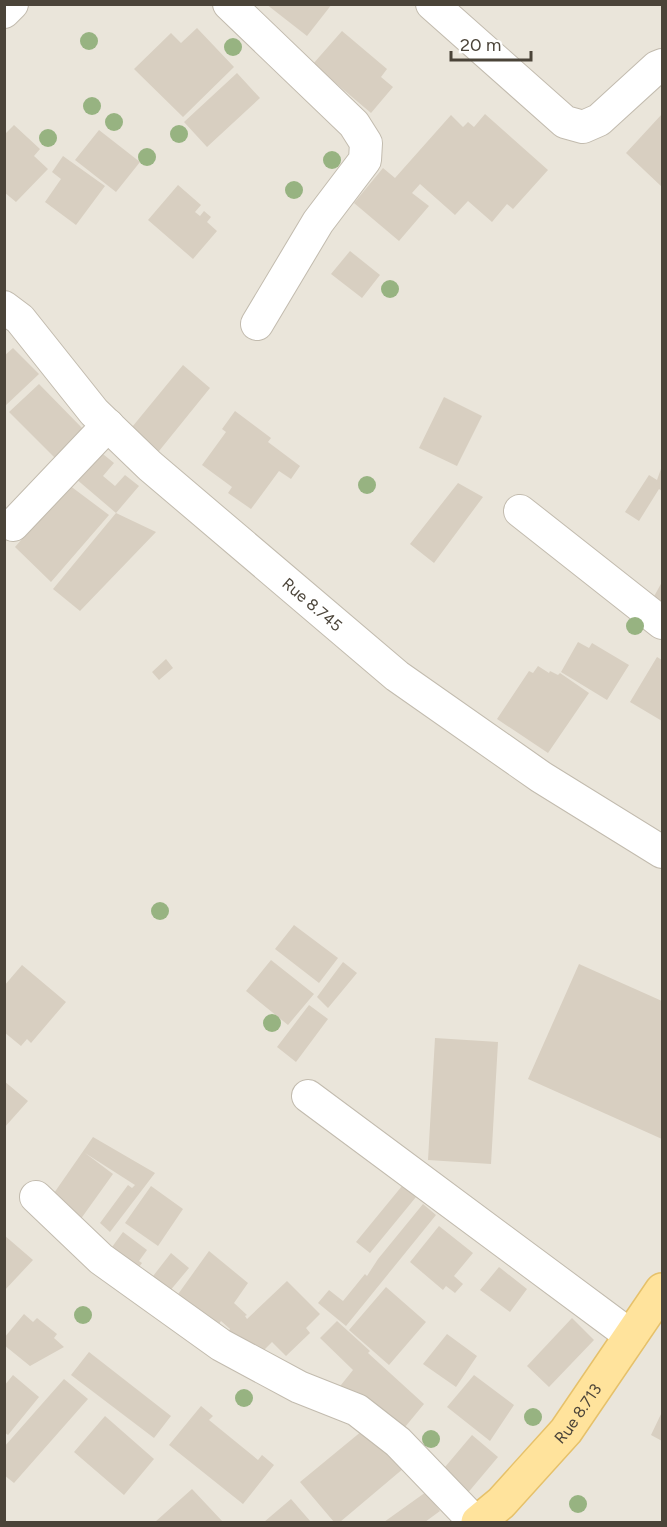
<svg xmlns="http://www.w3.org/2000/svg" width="667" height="1527" viewBox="0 0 667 1527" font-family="Figtree,sans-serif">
  <rect width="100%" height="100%" fill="#f6f3ec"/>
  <path fill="#eae5da" d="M5,5H662V1522H5Z"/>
  <path fill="#d8cfc1" d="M266,4H332L307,36Z
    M197,28L234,67L183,117L134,69L171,33L181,43Z
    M342,31L387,69L381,77L393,87L371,113L313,64Z
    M237,73L260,98L207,147L184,122Z
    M485,114L548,170L513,209L507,204L492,222L468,201L455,215L420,184L412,193L429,206L399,241L354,203L383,168L395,178L451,115L463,127L468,122L474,127Z
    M662,114V187L626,153Z
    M14,125L40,149L34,156L48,169L16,202L4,192V135Z
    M99,130L140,162L116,192L75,160Z
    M63,156L105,186L76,225L45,202L61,179L52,172Z
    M178,185L201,205L195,212L200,216L204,211L211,217L207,222L217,231L193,259L148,220Z
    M350,251L380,275L362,298L331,274Z
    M13,348L39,374L4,407V356Z
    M183,365L210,388L155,456L128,432Z
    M39,384L85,431L56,459L9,412Z
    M444,397L482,416L457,466L419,448Z
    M235,411L271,438L268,442L300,466L291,479L279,471L251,509L228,493L232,487L202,465L226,432L222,429Z
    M98,450L114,463L103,476L115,486L125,475L139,486L116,513L75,478Z
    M662,466V491L659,489L639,521L625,512L649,475L657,480Z
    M458,483L483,497L434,563L410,544Z
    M69,485L109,515L51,582L15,547Z
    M116,513L156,532L80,611L53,589Z
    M662,582V606L652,600Z
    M578,642L589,648L592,643L629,665L607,700L561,672Z
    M657,657L662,660V721L630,702Z
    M166,659L173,668L159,680L152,672Z
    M538,666L549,673L550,671L558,675L560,673L589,693L548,753L497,719L529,671L533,673Z
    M294,925L338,958L319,983L275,949Z
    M271,960L314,994L288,1025L246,991Z
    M343,962L357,973L328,1008L317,997Z
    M579,964L662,1001V1139L528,1079Z
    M22,965L66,1002L31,1043L27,1039L21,1046L4,1032V986Z
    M309,1005L328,1019L296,1062L277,1047Z
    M435,1038L498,1042L491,1164L428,1160Z
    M4,1081L28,1101L4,1128Z
    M93,1137L155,1173L110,1232L100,1223L128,1185L132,1188L135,1185L85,1153L113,1174L75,1227L45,1206Z
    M151,1186L183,1209L158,1246L125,1223Z
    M402,1186L416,1197L370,1253L356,1242Z
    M423,1204L436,1215L346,1326L318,1303L329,1290L343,1301L365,1274L367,1276L378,1259Z
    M439,1226L473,1253L454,1276L463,1284L455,1293L446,1286L443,1290L410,1262Z
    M123,1232L147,1250L139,1261L142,1263L131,1278L104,1258Z
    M4,1235L33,1260L4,1291Z
    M209,1251L248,1283L234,1303L247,1315L245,1316L247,1319L287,1281L320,1314L306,1328L310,1333L286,1356L272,1342L259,1355L219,1343L230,1329L221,1321L219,1324L216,1322L208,1333L171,1304Z
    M171,1253L189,1268L169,1292L143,1289Z
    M499,1267L527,1289L510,1312L480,1290Z
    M386,1287L426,1322L389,1365L349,1330Z
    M24,1314L33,1322L37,1318L57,1334L54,1338L64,1347L30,1366L4,1345V1338Z
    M572,1318L594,1340L549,1387L527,1366Z
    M337,1321L370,1351L368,1353L424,1404L396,1438L337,1390L353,1370L320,1338Z
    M447,1334L477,1356L456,1387L423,1364Z
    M89,1352L171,1416L154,1438L71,1375Z
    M13,1375L39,1397L8,1435L4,1432V1386Z
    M474,1375L514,1405L490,1441L447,1407Z
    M64,1379L88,1399L14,1483L4,1475V1447Z
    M201,1406L213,1416L209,1420L258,1460L262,1455L274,1465L243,1504L169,1445Z
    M662,1412V1441L651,1435Z
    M105,1416L154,1459L124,1495L74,1452Z
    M368,1426L404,1468L340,1522H334L300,1482Z
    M472,1435L498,1457L466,1495L440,1473Z
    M192,1489L223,1522H155Z
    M426,1492L440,1511L425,1522H384Z
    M291,1499L311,1522H264Z"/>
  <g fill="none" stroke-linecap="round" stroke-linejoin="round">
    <defs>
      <g id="minor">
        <path d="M229,4L354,124L366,143L365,160L318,222L257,324"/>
        <path d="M432,4L565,122L583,127L599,120L657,67L662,65"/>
        <path d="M4,12L12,4"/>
        <path id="s1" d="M4,307L20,319L94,412L150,466L397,676L541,777L662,852"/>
        <path d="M520,511L662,623"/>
        <path d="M13,525L108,425"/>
        <path d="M308,1096L631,1336"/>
        <path d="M36,1197L101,1259L221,1345L299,1387L357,1410L398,1442L475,1522"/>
      </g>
      <g id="major">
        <path id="s2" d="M478,1522L501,1503L566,1431L662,1290"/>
      </g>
    </defs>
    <use href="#minor" stroke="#c2bbae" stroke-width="34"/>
    <use href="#major" stroke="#e6c16a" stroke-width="36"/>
    <use href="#minor" stroke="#fff" stroke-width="32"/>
    <use href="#major" stroke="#ffe39c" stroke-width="33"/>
  </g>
  <g fill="#97b381">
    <circle cx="89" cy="41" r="9"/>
    <circle cx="233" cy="47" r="9"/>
    <circle cx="92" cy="106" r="9"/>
    <circle cx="114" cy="122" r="9"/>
    <circle cx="179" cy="134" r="9"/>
    <circle cx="48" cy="138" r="9"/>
    <circle cx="147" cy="157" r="9"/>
    <circle cx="332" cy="160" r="9"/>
    <circle cx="294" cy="190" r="9"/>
    <circle cx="390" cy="289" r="9"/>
    <circle cx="367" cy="485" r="9"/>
    <circle cx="635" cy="626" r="9"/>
    <circle cx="160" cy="911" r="9"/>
    <circle cx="272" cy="1023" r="9"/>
    <circle cx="83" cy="1315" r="9"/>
    <circle cx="244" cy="1398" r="9"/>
    <circle cx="533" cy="1417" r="9"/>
    <circle cx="431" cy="1439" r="9"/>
    <circle cx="578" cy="1504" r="9"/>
  </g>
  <g text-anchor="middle" stroke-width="4.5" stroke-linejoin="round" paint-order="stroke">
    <g font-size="16" fill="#4b4439" stroke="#fff">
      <text dy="6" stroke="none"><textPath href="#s1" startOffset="430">Rue 8.745</textPath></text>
      <text dy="6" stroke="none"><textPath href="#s2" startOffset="148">Rue 8.713</textPath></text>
    </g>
  </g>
  <rect width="667" height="1527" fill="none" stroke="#4b4439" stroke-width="12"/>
  <path d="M451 51v9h80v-9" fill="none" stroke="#4b4439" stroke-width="3"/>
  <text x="460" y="51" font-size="18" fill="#4b4439" stroke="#ffffff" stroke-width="4.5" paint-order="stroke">20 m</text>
</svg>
